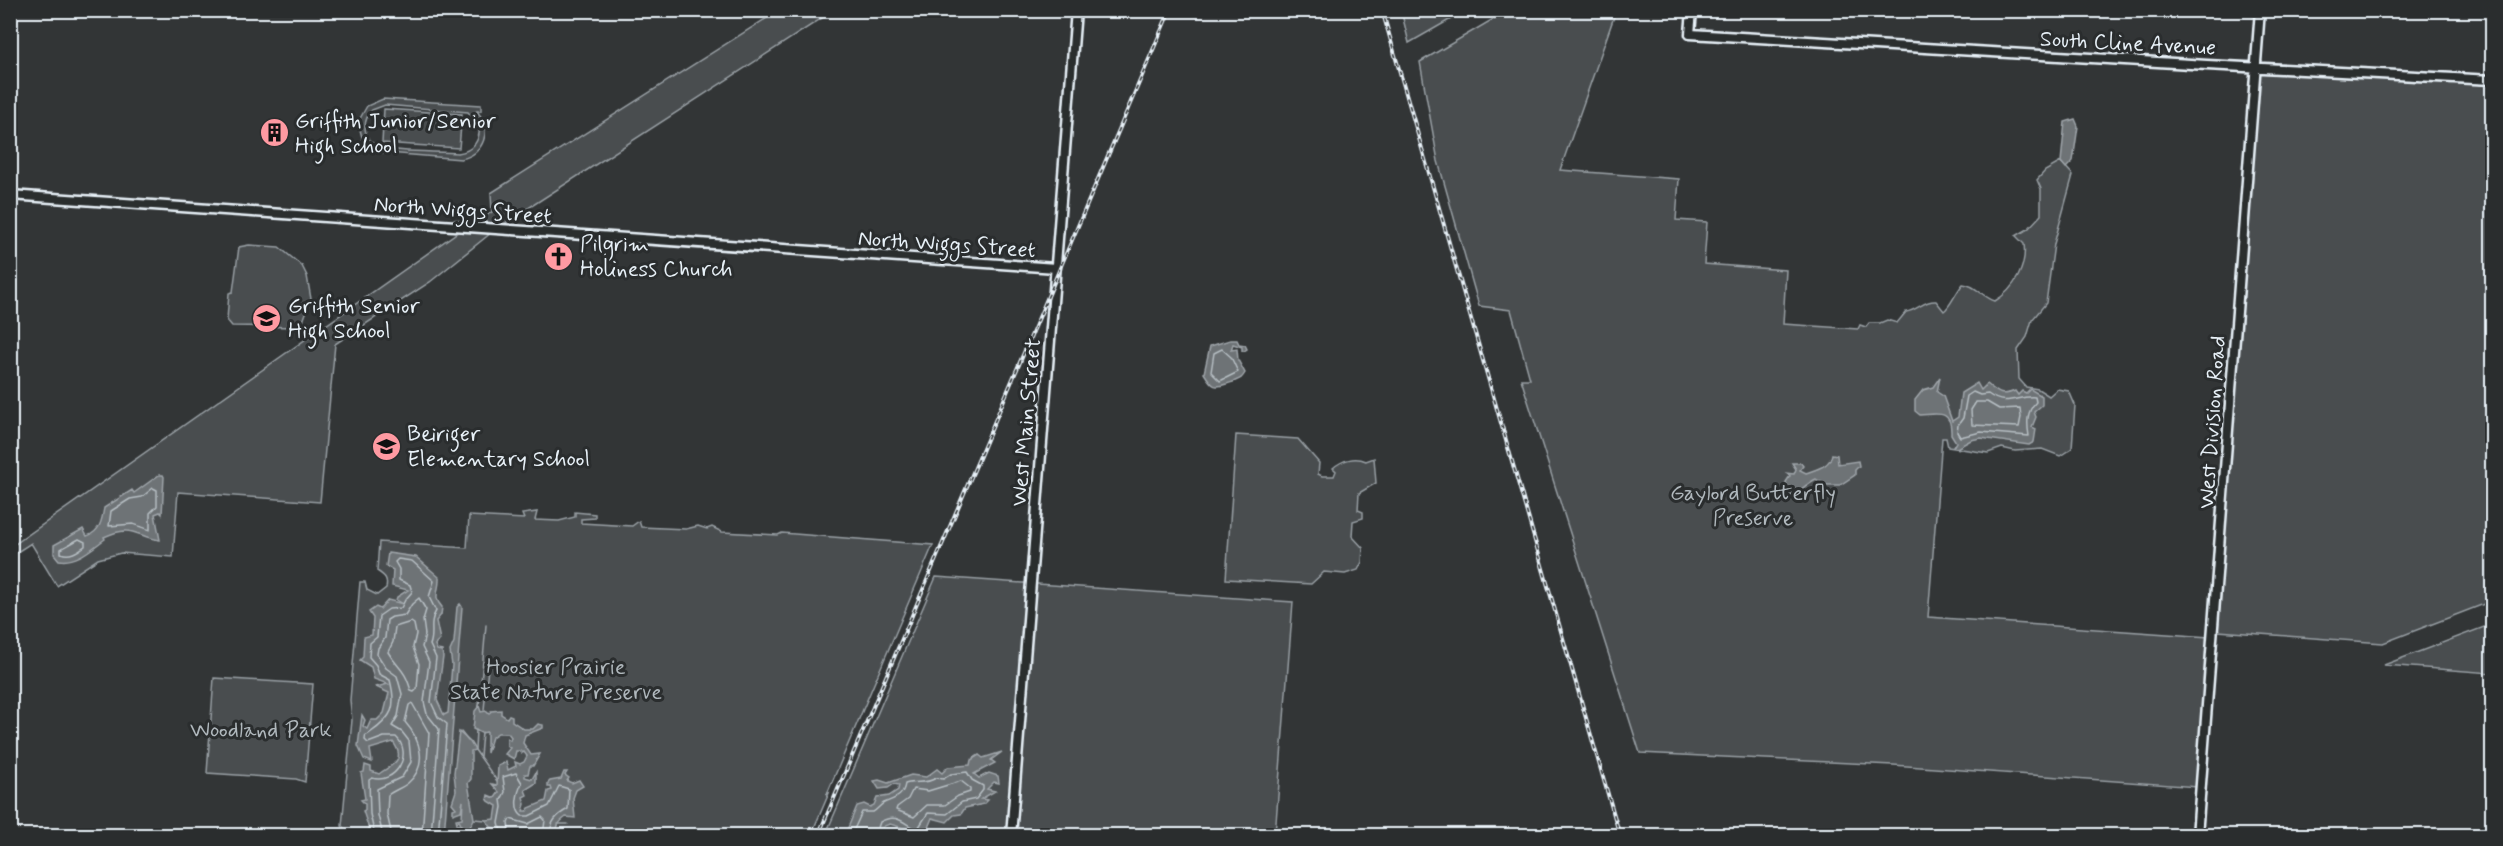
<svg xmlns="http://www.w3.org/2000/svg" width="2503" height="846" viewBox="0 0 2503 846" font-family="Mynerve,sans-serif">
  <rect width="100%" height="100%" fill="#323536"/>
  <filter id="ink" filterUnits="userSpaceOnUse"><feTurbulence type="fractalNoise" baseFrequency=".0167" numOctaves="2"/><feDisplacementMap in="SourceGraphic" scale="12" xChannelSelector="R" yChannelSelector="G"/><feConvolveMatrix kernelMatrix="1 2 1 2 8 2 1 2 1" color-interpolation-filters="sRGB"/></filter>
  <g filter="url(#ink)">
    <path fill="#494d4f" stroke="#989fa4" stroke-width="1.5" fill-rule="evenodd" d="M1401,10H1465V11L1409,43Z
      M778,11H833L496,229L430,282L335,344L320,502L178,492L173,557L121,553L98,559L57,586L31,543L11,556V547L465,227L492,212L491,193Z
      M1507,11H1616L1560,170L1679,179L1676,220L1707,222L1704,264L1786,270L1783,324L1858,329L1860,325L1866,327L1869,323H1880L1887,320L1897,323L1906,312C1918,310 1924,300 1936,301L1944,311C1950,307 1956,292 1963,284C1976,285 1982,297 1995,301C2015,289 2027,266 2024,244L2016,236L2028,229L2041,215V189L2037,180L2045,171L2061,162L2073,175L2054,244L2046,303L2032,320L2027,337L2018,350L2019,379L2026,387L2038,389L2049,396L2057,389L2069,391L2075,405L2072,448L2060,456L2042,449L2015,451L2002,448L1988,453L1948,447L1946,438H1942L1928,617L2209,637L2198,787L1893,765L1640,753L1521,379H1530L1511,310L1479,306L1438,161L1420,62Z
      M2259,71L2492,84V601L2383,643L2218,631L2229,474L2226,472L2245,265Z
      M383,99L481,105V111H477C493,130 484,154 461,159L376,152L363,141L358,122L367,106ZM385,105L468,112L479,125C481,140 473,151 458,153C438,151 394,153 378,146C362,140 362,121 372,110Z
      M384,109L462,114L459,148L382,143Z
      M249,245L279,247L302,266L307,276L311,299L301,327L232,326L227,320L229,293L233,292L239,247Z
      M1236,435L1298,439L1319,463L1318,474L1322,476H1334L1336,471L1333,468C1342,460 1355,456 1366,461L1374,458L1376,483L1359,493L1358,510L1363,512V518L1353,521L1352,536L1363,548L1362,562L1358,570L1345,574L1324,572L1311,584L1226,579Z
      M537,512L535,520L559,521L575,517V512L595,514V518L581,519V523L632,526L639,521L641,527L686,529L698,526L707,529L712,527L722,532L778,535L782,533L933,545L827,794L829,793L811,835H344V828L342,826L352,720L350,700L360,582H365L367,590L377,595L386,588C388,579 385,576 377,571L379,542L467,548L469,516L524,519L522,514Z
      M936,577L1293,602L1275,835L825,836Z
      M2492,624V673L2384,665Z
      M214,678L313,684L305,782L296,779L207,773Z"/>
    <path fill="#6e7376" stroke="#9fa5aa" stroke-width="1.5" d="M2075,119L2078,126L2073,161L2066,168L2061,162L2065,122Z
      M1230,340H1237L1239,344L1245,345L1247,349L1244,351H1242V347L1233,344L1231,350L1237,349L1238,360L1245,373C1241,380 1239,379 1233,382C1216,387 1215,391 1204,373L1210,346Z
      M1940,377L1937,392L1943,396L1952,421L1958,417L1961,393L1977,383L1981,390L1987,384C1998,393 2001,397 2015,391L2018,395L2022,391L2026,393L2030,389L2042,396V405L2034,412L2036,417L2032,427L2036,429L2034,442L2029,445L1981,438L1971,440L1957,448L1953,447L1956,442L1951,434C1952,409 1938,414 1920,415L1915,411V400L1923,390L1933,387Z
      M1832,454L1837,455L1838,464L1858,461L1859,466L1855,470V475L1840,485H1826L1816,479C1799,488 1797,498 1777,499L1785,497L1788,492L1786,482L1790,476L1786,473L1794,474L1796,469L1792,463H1801L1803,466L1800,470L1806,473C1816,469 1830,467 1832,454Z
      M159,475H163L164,477L162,514L160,512L155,514L160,540C136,537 133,523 104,537L105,539C91,549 77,563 59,560L54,554V545L83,529L87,536C100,532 102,520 104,508L132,490L134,493Z
      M388,553L416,557L439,577C440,590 432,597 442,607L441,615L436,621L440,640L435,645L437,650L442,651L443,657L437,700L444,715L448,713L452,665L450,651L454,642L457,607L460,604L462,607L444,835H371L363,811L365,810V804L361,800L365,799L361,773L364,772L365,765L371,767V771L379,774C391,765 407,761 393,742L370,749L372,762L364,759L358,746L362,715L365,720L363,726L367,729L371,720H377L384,713L389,693L376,687L388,684L374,679L371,667L360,660L363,657L364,637L372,635L373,618L369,612L376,607L380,609L388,600L403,604L396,600L397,597L408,590L392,586L393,570L386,566Z
      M479,706L481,712L486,711L489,714L491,711L501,710V714L507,718L509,715L512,716V721L524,729H533L538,724L543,725V728L525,735L523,743L531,755L540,754L533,766H530L528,774H525V777L532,779L536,772V783L525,790L527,795L523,797L525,804L523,811H527L529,808L546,801L548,791L552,790L551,787H548V783L550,781L561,779L564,772H567L565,775L569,778L567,781L572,783L579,780L583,786L576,790L573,798L575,818L566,817C559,822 556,826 557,835H495V828L491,827L486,820L495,819L497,806L487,800L488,795L495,798L499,792L492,784L497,785L498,766L506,762L508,770L516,766L515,762L520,764L524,762L527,756L524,752L522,753L520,751H516L514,759L505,754L510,748L507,746V738L510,740L511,737L508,733H498L492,737L487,753V732L481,733L473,729L475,711Z
      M459,732L470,742L475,750L471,751V779L468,783L474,819L466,835L454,834L456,833L457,825H461L459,820L457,823L456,819L462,818L463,801L461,811L453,814V809L456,808L452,803L456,791L454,773Z
      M1002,752L991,760L995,763L974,774L979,778L989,773L998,776L999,783L994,782L987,789L995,791L981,799L988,800L984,804L965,808L961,814L954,815L947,822L932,818L927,830L920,835H907V829L890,824L884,826L879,835H845L857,806L864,804L870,807L874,805L877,798L889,796L898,790L899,785L894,784L888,788L879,789L874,781L879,780L888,783L911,775L926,777L937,769L942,773L948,767L970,765L971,760L979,755L983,758Z"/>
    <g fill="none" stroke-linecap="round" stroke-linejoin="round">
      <path stroke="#b7bfc4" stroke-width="1.5" d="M1222,349L1231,357L1238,372L1220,381L1211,372L1214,353Z
        M1973,392L1980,395L1988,394C2007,408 2017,395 2035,397L2036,402C2026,412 2027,424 2029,436L1981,432L1960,437L1957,432L1958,425L1963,418L1967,396Z
        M1976,402H1987L1999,409L2020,408L2021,417L2019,427L1972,425L1971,410Z
        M153,488L157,490V506L150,513V530L133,524L109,526L111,511L130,499L142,497Z
        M79,539L85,542V546C78,551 70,557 61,553V549Z
        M411,622L414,624L416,634L413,647L419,664L417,689L414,692L411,691C405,668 398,669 388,652L393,642L395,627Z
        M961,781L970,788V792L958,796L945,805H927L914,817L896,810L897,807L908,799L913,789L928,791Z
        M375,836L370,814L369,780L372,778C395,785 414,754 396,737H384L368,743L365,740C366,732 364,738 370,733C393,717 397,707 390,680L379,674L376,665L369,657L370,643L377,637L379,616L389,609L401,608L405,600L412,592L410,585L399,580V569L395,562L398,559L412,561L434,581L429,597L436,611C428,624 435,632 430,645L436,658L431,702L438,717L447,724L438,836
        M383,836L378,815L377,789L402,777L411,762L409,741L402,732L392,726L398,716L402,694L397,676L386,668L377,654L378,648L385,638L387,620L392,617L405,615L412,604L419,598L426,610L423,620L425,635L422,647L429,662L424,702L427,714L439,729L431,836
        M392,836L387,814L388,795C394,790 402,788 408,783C429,765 420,739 405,722L409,705L412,703L429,733L422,836
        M502,836L499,823L502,807L501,800L505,792L503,777L516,773L522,783C517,793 513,809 522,816H529L549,806L559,786L569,789L568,809C557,815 549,822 551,836
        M510,836L508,823L510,819L528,824L542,817L545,820L543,836
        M851,836L862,812H873C877,810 880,805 884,803C895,798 903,797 905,784C917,780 925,785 936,778L943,779L951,774L967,772L972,780L983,786V790L976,799L962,802L947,814L928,813L917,830C904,824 897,812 880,822L875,836"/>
      <path stroke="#9fa5aa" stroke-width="1.5" d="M479,706L486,625
        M484,710L489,657
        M476,730L475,750L497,781
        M461,732L468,741
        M480,757L482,732
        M474,819L486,820
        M558,824H568"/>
      <defs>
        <path id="secondary" d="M1692,10L1690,34L2207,65L2492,80
          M10,195L1056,268
          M1011,836L1076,10
          M2197,836L2260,10"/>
      </defs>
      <use href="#secondary" stroke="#e8f1f8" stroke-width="13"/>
      <use href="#secondary" stroke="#2a2d2e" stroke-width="8"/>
      <defs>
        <path id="rail" d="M1382,10L1620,836
          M818,836L1170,10"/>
      </defs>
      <use href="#rail" stroke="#e8f1f8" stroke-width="4"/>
      <use href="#rail" stroke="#2a2d2e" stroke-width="1.5" stroke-dasharray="4.5" stroke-linecap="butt"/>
    </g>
  </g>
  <defs>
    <symbol id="building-disc" viewBox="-11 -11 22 22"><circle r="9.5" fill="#ff9aa2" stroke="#2a2d2e"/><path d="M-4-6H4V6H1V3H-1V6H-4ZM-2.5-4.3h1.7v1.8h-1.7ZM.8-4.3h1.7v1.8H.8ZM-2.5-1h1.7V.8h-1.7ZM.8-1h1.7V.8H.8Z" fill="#111"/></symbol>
    <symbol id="church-disc" viewBox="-11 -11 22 22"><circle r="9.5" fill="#ff9aa2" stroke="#2a2d2e"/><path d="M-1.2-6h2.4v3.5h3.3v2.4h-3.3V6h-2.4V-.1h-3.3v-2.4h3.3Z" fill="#111"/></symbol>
    <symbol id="school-disc" viewBox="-11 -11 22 22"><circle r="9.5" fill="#ff9aa2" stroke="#2a2d2e"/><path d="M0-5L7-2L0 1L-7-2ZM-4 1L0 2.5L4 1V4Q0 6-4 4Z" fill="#111"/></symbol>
  </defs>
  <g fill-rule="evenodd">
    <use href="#building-disc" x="258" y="116" width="33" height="33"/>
    <use href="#church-disc" x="542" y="240" width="33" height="33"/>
    <use href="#school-disc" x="250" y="302" width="33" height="33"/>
    <use href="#school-disc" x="370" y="430" width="33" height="33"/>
  </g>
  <g text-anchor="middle" stroke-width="6" stroke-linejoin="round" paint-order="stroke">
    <g font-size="22" fill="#e8f1f8" stroke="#2a2d2e">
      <text transform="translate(2128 42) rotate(3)" y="8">South Cline Avenue</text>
      <text transform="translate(463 209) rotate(4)" y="8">North Wiggs Street</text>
      <text transform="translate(947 243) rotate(4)" y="8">North Wiggs Street</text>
      <text transform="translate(1025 422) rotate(-85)" y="8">West Main Street</text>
      <text transform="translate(2211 422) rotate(-86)" y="8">West Division Road</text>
    </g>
    <g font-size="22" fill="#e8f1f8" stroke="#2a2d2e" text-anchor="start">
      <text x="295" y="128">Griffith Junior/Senior<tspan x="295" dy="25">High School</tspan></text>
      <text x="580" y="251">Pilgrim<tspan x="580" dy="25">Holiness Church</tspan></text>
      <text x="288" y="313">Griffith Senior<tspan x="288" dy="25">High School</tspan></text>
      <text x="407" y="441">Beiriger<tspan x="407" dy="25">Elementary School</tspan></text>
    </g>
    <g font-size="22" fill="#b0b8bd" stroke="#2a2d2e">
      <text x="1753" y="500">Gaylord Butterfly<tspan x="1753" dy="25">Preserve</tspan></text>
      <text x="556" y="674">Hoosier Prairie<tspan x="556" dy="25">State Nature Preserve</tspan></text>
      <text x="261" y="737">Woodland Park</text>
    </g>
  </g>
  <rect width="2503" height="846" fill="none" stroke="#2a2d2e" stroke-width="36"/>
  <rect x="18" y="18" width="2467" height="810" fill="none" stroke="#e8f1f8" stroke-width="2" filter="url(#ink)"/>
</svg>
